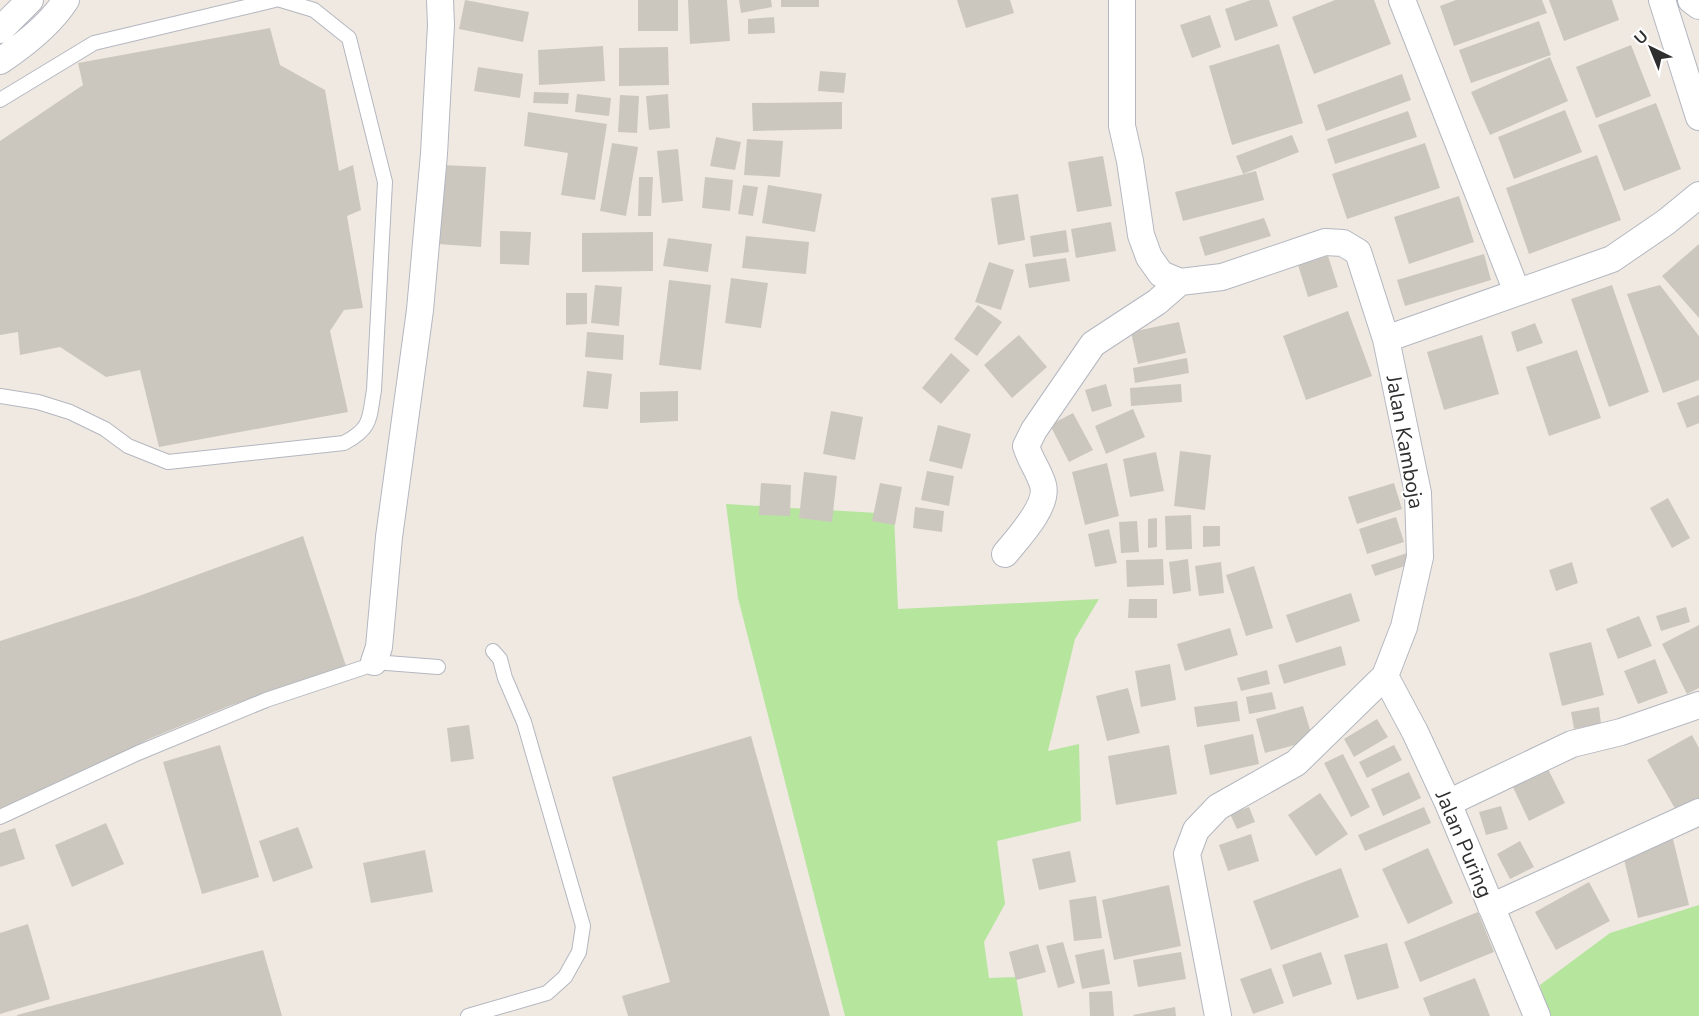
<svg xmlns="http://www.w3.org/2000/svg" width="1699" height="1016" viewBox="0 0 1699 1016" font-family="'Nunito Sans',sans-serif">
  <rect width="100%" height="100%" fill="#efe9e1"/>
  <path fill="#b6e59e" d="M726,504L894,514L898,609L1099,599L1075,639L1048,751L1079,744L1081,821L997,841L1005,904L984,942L989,978L1016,977L1023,1016H845L738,598Z
    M1699,905V1016H1547L1540,985L1610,933Z"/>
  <path fill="#cbc7bf" d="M465,0L529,12L523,42L459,29Z
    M638,0H678V31H638Z
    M688,0H727L730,41L690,44Z
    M739,0H771L772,7L741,13Z
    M781,0H819V7H781Z
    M957,0H1010L1014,13L966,28Z
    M1251,0H1269L1278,26L1235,41L1225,9Z
    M1335,0H1374L1391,44L1314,74L1292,17Z
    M1456,0H1542L1547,13L1454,46L1440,6Z
    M1549,0H1612L1619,20L1564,41Z
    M1210,15L1221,47L1192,58L1180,25Z
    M774,17L775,33L748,34V19Z
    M1539,21L1551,55L1471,83L1459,50Z
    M270,28L280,65L325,90L339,171L353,165L361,210L347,216L363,308L344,310L330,331L348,412L159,447L140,370L106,377L60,347L20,355L18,332L0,335V141L83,85L78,63Z
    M1279,44L1303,123L1232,145L1209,66Z
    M1631,45L1651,96L1596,118L1576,67Z
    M603,46L605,81L539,85L538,50Z
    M668,47L669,85L619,86V48Z
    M1550,57L1568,101L1490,135L1471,92Z
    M478,67L523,74L520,98L474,91Z
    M820,71L846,73L844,93L818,91Z
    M1402,74L1411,100L1326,131L1317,105Z
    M534,92L569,93L568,104L533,103Z
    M577,94L611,98L609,116L575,112Z
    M668,94L670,128L649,130L646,96Z
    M620,95L639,96L637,133L618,132Z
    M842,102V129L753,131L752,103Z
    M1656,103L1681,169L1624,191L1598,125Z
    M1565,110L1582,152L1514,179L1498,137Z
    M1408,111L1417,137L1335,164L1327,139Z
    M528,112L607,124L595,200L561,195L568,153L524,146Z
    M1292,135L1299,152L1243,174L1236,156Z
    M716,137L741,142L735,170L710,166Z
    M747,139L783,141L780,177L744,175Z
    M612,143L638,147L626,216L600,211Z
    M1425,143L1440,188L1347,219L1332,174Z
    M678,149L683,201L662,203L657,151Z
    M1597,155L1621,220L1529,254L1506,188Z
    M1103,156L1112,206L1077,212L1068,162Z
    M443,165L486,167L481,247L438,244Z
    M1256,171L1264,200L1183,221L1175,192Z
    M639,177H653L651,216H638Z
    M705,177L733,180L730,211L702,208Z
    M743,185L758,187L753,216L738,214Z
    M768,185L822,194L815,232L762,223Z
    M1018,194L1025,240L998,245L991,198Z
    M1459,196L1474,242L1409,264L1394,217Z
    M1264,218L1271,236L1205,256L1199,237Z
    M1111,222L1116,251L1076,258L1071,229Z
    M1066,230L1069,252L1033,257L1030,236Z
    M500,231L531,232L529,265L500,264Z
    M653,232V271L582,272V233Z
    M746,236L809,242L806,274L742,268Z
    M668,238L712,244L708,272L663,266Z
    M1699,244V318L1662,276Z
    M1484,254L1491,280L1405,306L1397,280Z
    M1328,256L1338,287L1308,297L1298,265Z
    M1066,258L1070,281L1029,288L1025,264Z
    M989,262L1014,270L1001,310L975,302Z
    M731,278L768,283L761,328L725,323Z
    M669,280L711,285L701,370L659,365Z
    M595,285L622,287L619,326L591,323Z
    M1612,285L1649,392L1609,407L1571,299Z
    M1660,285L1699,336V380L1663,393L1627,294Z
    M566,293H587V324L566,325Z
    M978,305L1002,322L977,356L954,339Z
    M1348,311L1372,376L1306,400L1283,336Z
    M1179,322L1186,353L1138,364L1131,332Z
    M1535,323L1543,343L1517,352L1511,332Z
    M587,332L624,335L623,360L585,357Z
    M1019,335L1047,367L1012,398L984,365Z
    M1482,335L1499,394L1444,410L1427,352Z
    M1577,350L1601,418L1549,436L1526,367Z
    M951,353L970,370L941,404L922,388Z
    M1187,358L1189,373L1135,383L1133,368Z
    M587,371L612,374L608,409L583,407Z
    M1106,384L1112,406L1092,412L1085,390Z
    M1181,384L1182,402L1131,406L1130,388Z
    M678,391V421L640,423V392Z
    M1699,395V423L1687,428L1677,403Z
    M1133,409L1145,437L1106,454L1095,426Z
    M831,411L863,417L855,460L823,454Z
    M1073,413L1093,450L1069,462L1050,425Z
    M938,425L971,434L962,469L929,461Z
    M1180,451L1211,455L1205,510L1174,506Z
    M1156,452L1164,491L1130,497L1123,459Z
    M1107,463L1119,516L1085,525L1072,472Z
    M927,471L954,476L949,506L921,500Z
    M804,472L837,476L832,522L799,518Z
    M761,483L791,485L790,516L759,515Z
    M880,483L902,487L895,525L872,521Z
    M1394,483L1402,509L1357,524L1348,497Z
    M1668,498L1690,538L1672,548L1650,508Z
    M915,507L944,511L942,532L913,528Z
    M1191,515L1192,549L1166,550L1165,516Z
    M1396,517L1404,542L1367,554L1359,529Z
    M1157,518V547L1148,548V519Z
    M1137,521L1139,552L1121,553L1119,522Z
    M1203,526H1220V546L1203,547Z
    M1109,529L1117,563L1095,567L1088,534Z
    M303,536L346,666L229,706L149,739L81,774L0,809V641L139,596Z
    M1407,553L1411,564L1375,576L1371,565Z
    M1163,559L1164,585L1127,587L1126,560Z
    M1188,559L1191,591L1173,594L1169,562Z
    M1221,562L1224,593L1199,596L1195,566Z
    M1572,562L1578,583L1556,591L1549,570Z
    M1254,566L1273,628L1246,636L1226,575Z
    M1351,593L1360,621L1296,643L1286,615Z
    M1129,599H1157V618H1128Z
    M1686,607L1690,622L1661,631L1656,616Z
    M1639,616L1652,646L1618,659L1606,629Z
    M1699,625V688L1687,694L1662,644Z
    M1230,628L1238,655L1185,671L1177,644Z
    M1591,642L1604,695L1562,706L1549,653Z
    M1341,646L1346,665L1284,684L1278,665Z
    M1655,659L1668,693L1638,704L1624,671Z
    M1170,664L1176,700L1141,707L1135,671Z
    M1267,670L1270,684L1241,691L1237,678Z
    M1128,688L1140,733L1107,741L1096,696Z
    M1272,692L1276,709L1249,714L1246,697Z
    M1237,701L1240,721L1197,727L1194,707Z
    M1303,706L1313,740L1265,753L1256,719Z
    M1599,707L1601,724L1574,729L1571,712Z
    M1377,719L1388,737L1354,757L1344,739Z
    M469,725L474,759L451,762L447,728Z
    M1253,734L1259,764L1210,775L1204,745Z
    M1692,735L1699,748V800L1677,812L1647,760Z
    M751,736L830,1016H628L622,996L670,982L612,777Z
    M220,745L259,877L202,894L163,762Z
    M1169,745L1177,794L1116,805L1108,756Z
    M1394,745L1402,760L1367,778L1359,762Z
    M1343,754L1370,807L1351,817L1324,763Z
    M1546,765L1565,803L1529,821L1511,783Z
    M1409,772L1421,798L1383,816L1371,789Z
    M1320,793L1348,834L1316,856L1288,815Z
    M1501,806L1508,829L1486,835L1479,812Z
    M1249,807L1255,822L1237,829L1230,814Z
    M1424,807L1431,823L1365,851L1358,835Z
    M106,823L124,864L72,887L55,845Z
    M298,827L313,868L273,882L259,841Z
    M15,828L25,859L0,867V833Z
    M1251,834L1259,861L1228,871L1219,845Z
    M1673,839L1689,905L1638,918L1622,851Z
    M1520,841L1534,867L1510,879L1497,854Z
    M1428,848L1453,903L1408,924L1382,869Z
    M425,850L433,892L371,903L363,863Z
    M1070,851L1076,882L1039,890L1032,859Z
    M1341,868L1359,917L1271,950L1253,901Z
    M1589,882L1610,921L1556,950L1535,912Z
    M1169,885L1181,946L1114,960L1102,900Z
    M1096,896L1102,938L1074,941L1069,900Z
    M1478,912L1494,952L1420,982L1404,942Z
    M28,924L50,999L0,1014V933Z
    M1063,942L1075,983L1058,988L1046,946Z
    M1387,943L1399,988L1357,1000L1344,955Z
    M1038,944L1046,972L1016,980L1009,952Z
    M1104,949L1110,984L1082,989L1075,955Z
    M263,950L282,1016H17V1015Z
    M1181,952L1186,979L1138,987L1133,960Z
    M1321,952L1332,984L1293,997L1282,965Z
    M1271,968L1284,1003L1253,1014L1240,979Z
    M1475,978L1490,1016H1430L1423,998Z
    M1112,991L1114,1016H1090L1089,992Z
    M1175,1007L1176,1016H1134L1133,1015Z"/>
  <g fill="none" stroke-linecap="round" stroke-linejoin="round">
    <defs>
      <path id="lane" d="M0,100L94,43L275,0
        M0,396L38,402L70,412L105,429L128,446L168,462L344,443C372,428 369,419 374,390L385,182L349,38L314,10L281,0
        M0,817L138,753L266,700L368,666L374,662L438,667
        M468,1016L547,993L565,977L579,952L583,926L524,722L505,678L500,659L493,651"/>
      <path id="street" d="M1122,0V126L1130,161L1141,235L1149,257L1161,274L1180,282L1222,277L1325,242L1343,243L1358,252L1386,339L1418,493L1420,557L1404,627L1385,676L1296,763L1218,807L1196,830L1187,854L1218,1016
        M1402,0L1517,292
        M1662,0L1699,117
        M1691,0L1699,6
        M0,30L30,0
        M0,61C24,45 50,25 66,0
        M1386,339L1612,259L1666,222L1699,195
        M1005,554C1017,539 1049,506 1043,485C1039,471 1030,460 1026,446L1034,430L1093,344L1157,302L1180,282
        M374,662L379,647L389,537L420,310L434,154L441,25L440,0
        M1385,676L1415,732L1448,803L1537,1016
        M1448,803L1572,744L1621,732L1699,705
        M1491,907L1699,812"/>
    </defs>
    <use href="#lane" stroke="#b4b7c1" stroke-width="16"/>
    <use href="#street" stroke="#b4b7c1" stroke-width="28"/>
    <use href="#lane" stroke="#fff" stroke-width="14"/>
    <use href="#street" stroke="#fff" stroke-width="26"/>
  </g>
  <g text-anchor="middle" stroke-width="4.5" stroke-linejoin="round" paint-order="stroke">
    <g font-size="21" fill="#2e2e2e" stroke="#fff">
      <text transform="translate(1405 442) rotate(80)" y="7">Jalan Kamboja</text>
      <text transform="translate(1464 844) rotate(67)" y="7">Jalan Puring</text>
    </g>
  </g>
  <g transform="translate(1651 48) rotate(317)" stroke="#ffffff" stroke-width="4.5" paint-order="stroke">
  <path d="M0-4.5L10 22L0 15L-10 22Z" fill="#2e2e2e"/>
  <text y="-9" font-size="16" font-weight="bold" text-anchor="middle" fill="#2e2e2e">U</text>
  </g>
</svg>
